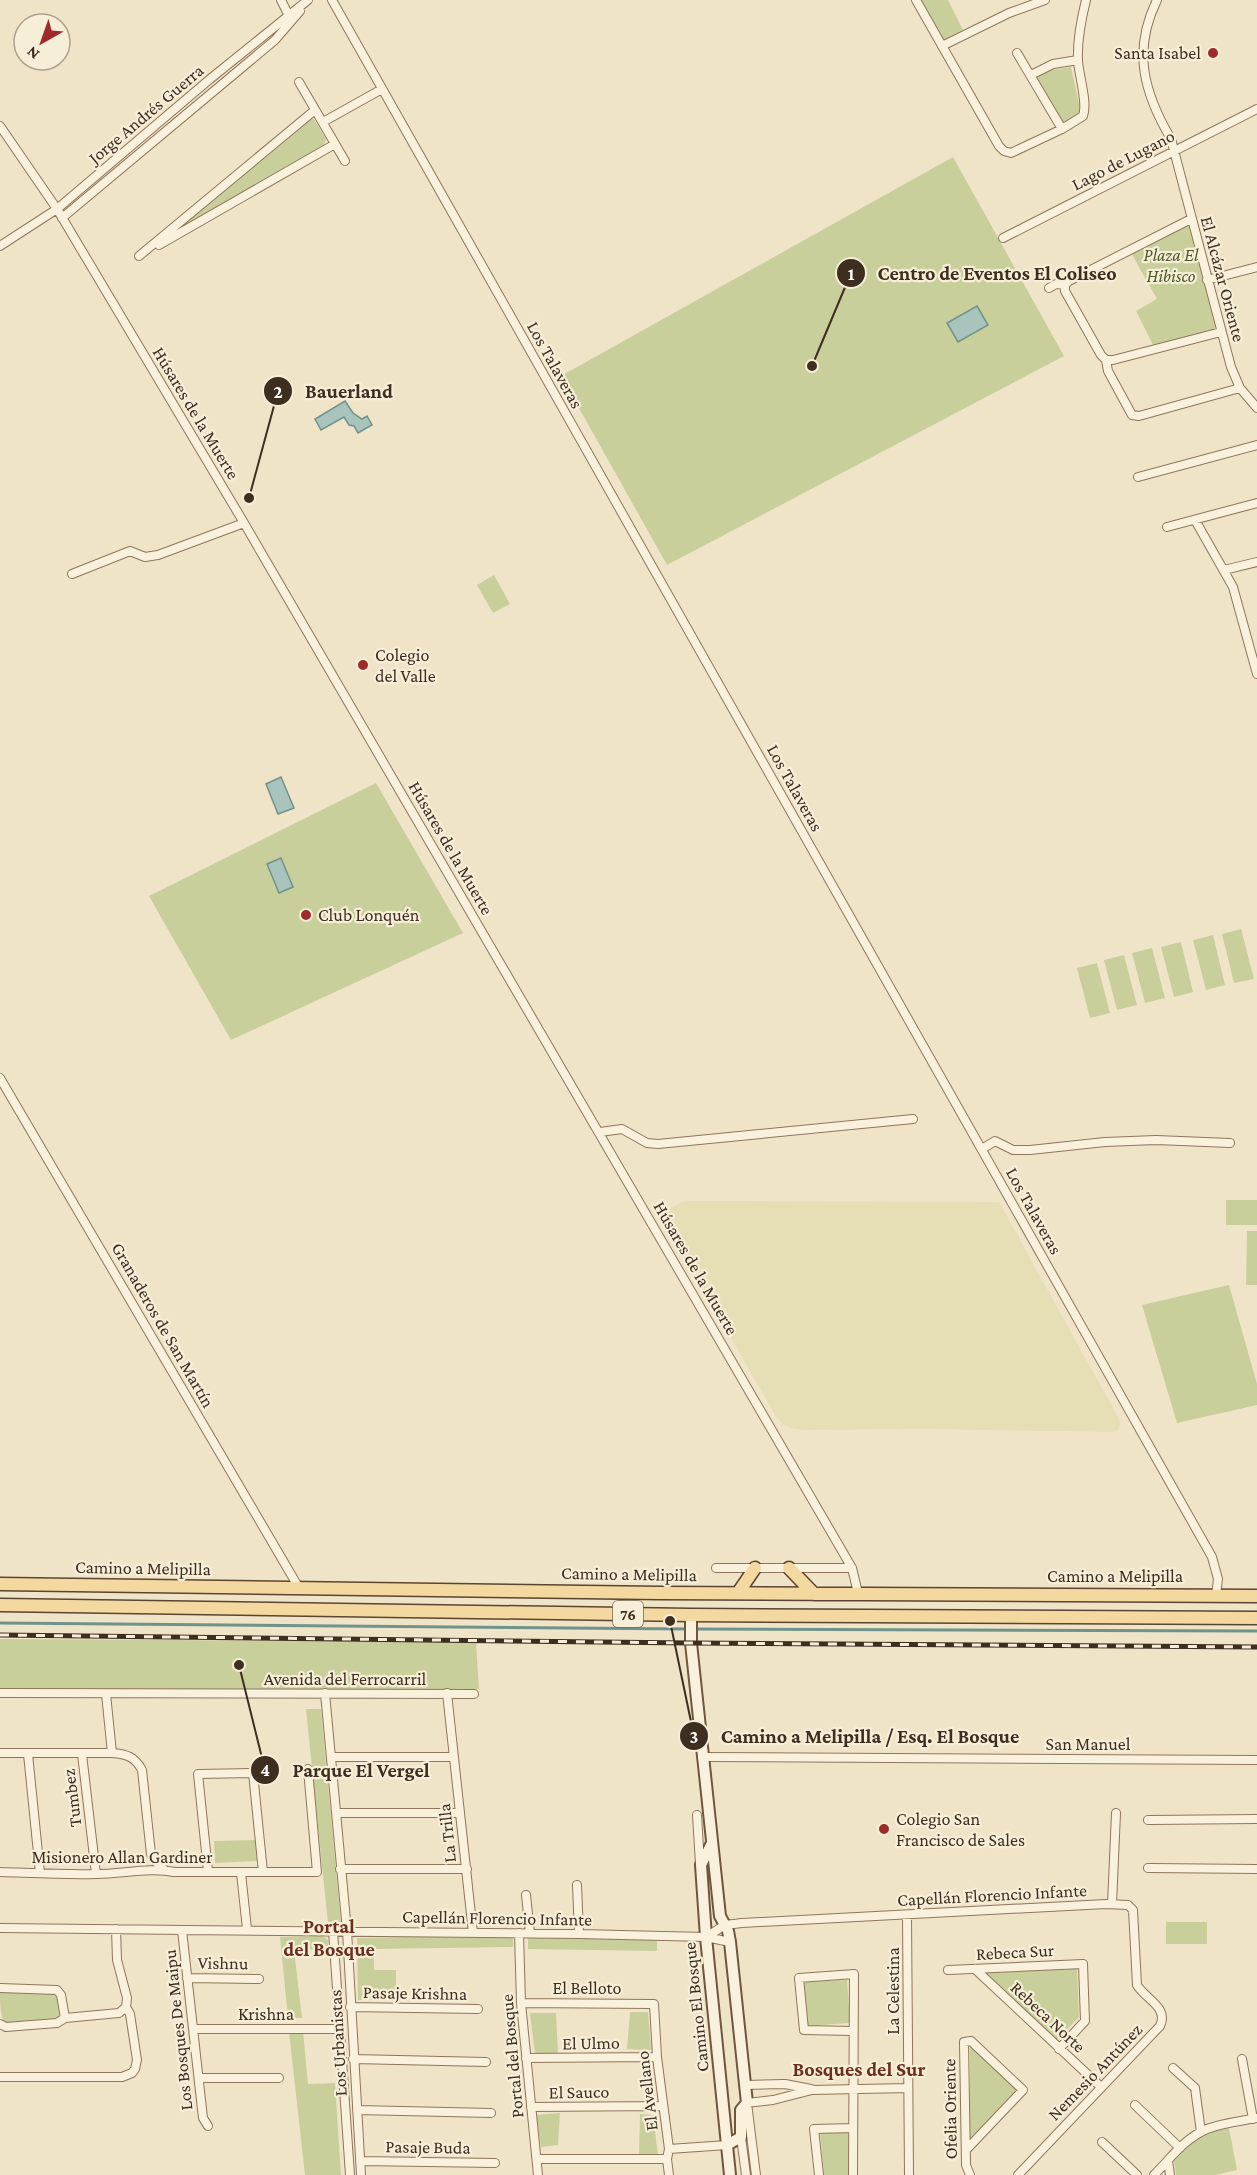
<svg xmlns="http://www.w3.org/2000/svg" width="1257" height="2175" viewBox="0 0 1257 2175" font-family="'Crimson Pro',serif">
  <rect width="100%" height="100%" fill="#f0e4c8"/>
  <path fill="#e6deb5" d="M689,1201L999,1202L1118,1417L1120,1424L1118,1430L1113,1432L924,1429L805,1430L791,1428L783,1424L776,1416L664,1222V1212L681,1202Z"/>
  <path fill="#c9cf9b" d="M920,0H948L963,30L941,41Z
    M1071,67L1080,108L1078,115L1062,125L1036,77L1051,70Z
    M308,119H314L326,139L324,145L173,233Z
    M953,157L1064,356L667,565L561,376Z
    M1190,222L1219,330L1154,347L1136,311L1157,299L1130,251Z
    M494,575L510,604L493,613L477,585Z
    M376,783L463,933L231,1040L149,896Z
    M1241,929L1254,979L1234,983L1222,934Z
    M1213,935L1225,985L1206,990L1193,940Z
    M1181,942L1193,992L1174,997L1161,947Z
    M1152,948L1165,998L1145,1003L1132,953Z
    M1124,955L1137,1005L1117,1010L1104,960Z
    M1097,963L1110,1013L1090,1018L1077,968Z
    M1226,1200H1257V1225H1226Z
    M1247,1231H1257V1285H1246Z
    M1229,1285L1257,1384V1405L1177,1423L1142,1305Z
    M0,1639L476,1642L479,1689H0Z
    M306,1709H321L341,1925L328,1924Z
    M256,1840L257,1861L215,1863L214,1841Z
    M1166,1922H1207V1944H1166Z
    M513,1935V1947L374,1949V1970H396V1999L358,2000L357,1938Z
    M322,1936L328,1940V1949L294,1950L302,2018H288L280,1937Z
    M528,1937L657,1939V1951L528,1949Z
    M1077,1969L1079,2017L1056,2041L984,1973Z
    M847,1980L850,2023L806,2026L804,1982Z
    M0,1991L56,1992L59,1995L61,2015L58,2019L5,2023C0,2016 0,2002 0,1991Z
    M630,2012H648L651,2050L627,2049Z
    M530,2013H556L558,2054H535Z
    M303,2031L308,2084L335,2083L341,2175H305L289,2032Z
    M970,2043L1018,2089L970,2139Z
    M560,2113L558,2145L541,2147L536,2115Z
    M640,2114L653,2115L658,2155H639Z
    M1229,2128L1237,2170L1215,2175H1176L1174,2161C1193,2141 1201,2134 1229,2128Z
    M820,2131H848V2175H824Z"/>
  <path fill="#a9c4bc" stroke="#6f938a" stroke-width="1.5" d="M977,306L988,325L958,342L947,323Z
    M345,401L353,413L362,419L367,416L372,425L358,433L354,426L349,425L344,417L321,430L315,419Z
    M281,777L294,808L278,814L266,784Z
    M281,858L293,887L279,893L267,864Z"/>
  <g fill="none" stroke-linecap="round" stroke-linejoin="round">
    <path stroke="#6f938a" stroke-width="3" d="M0,1623L688,1629
      M695,1629L1257,1631"/>
    <defs>
      <path id="street" d="M281,0L289,16
        M332,0L1212,1557L1218,1579L1216,1595
        M916,0L999,146L1004,151L1011,153L1062,129L1083,116C1088,103 1079,76 1078,61C1077,40 1081,20 1086,0
        M1157,0C1132,51 1144,93 1171,139L1231,367L1240,388L1257,408
        M942,46L1009,13L1045,0
        M1017,53L1062,129
        M1031,75L1053,64L1078,60
        M299,82L345,161
        M323,122L382,89
        M0,126L57,209L244,523L852,1568L858,1593
        M62,218L275,40L300,11
        M1003,238L1257,109
        M159,245L335,144
        M0,246L57,209L210,79L308,0
        M139,256L315,110
        M1207,280L1257,267
        M1065,285V291L1101,355L1106,360L1108,371L1132,415L1139,416L1240,388
        M1049,288L1056,284L1065,285L1069,281L1191,219
        M1106,360H1113L1221,332
        M1138,477L1257,445
        M1195,520L1233,587L1257,674
        M1167,527L1257,503
        M1224,570L1257,562
        M72,574L130,551L145,557L158,555L244,523
        M0,1078L299,1588
        M600,1132L622,1129L647,1143L658,1144L913,1119
        M982,1149L995,1141L1013,1150H1030L1105,1142L1156,1140L1230,1143
        M716,1568H852
        M0,1693L474,1694
        M325,1693L347,1931L361,2175
        M447,1693L473,1933
        M106,1694L112,1753
        M0,1753H112C127,1754 135,1757 142,1770L151,1854L156,1862L163,1868
        M28,1754L40,1873
        M82,1754L96,1874
        M331,1757H454
        M702,1757L1257,1760
        M336,1813H460
        M697,1815L700,1864
        M1148,1820L1257,1819
        M1148,1868L1257,1869
        M340,1869H467
        M208,1871L198,1774L253,1773L263,1872
        M0,1872C32,1873 65,1875 97,1874C122,1874 151,1867 174,1872H317L308,1769
        M241,1873L247,1929
        M577,1885L579,1934
        M526,1895L530,1933
        M1112,1904L1116,1813
        M907,1915L909,2175
        M0,1928L579,1934L706,1937L730,1942
        M182,1930L203,2118L208,2126
        M333,1931L350,2175
        M519,1933L521,2003L538,2175
        M706,1937L725,1925L742,1923L1106,1904L1128,1905L1133,1910L1137,1985C1145,1999 1169,2007 1160,2026L1018,2175
        M975,1969L1101,2087
        M948,1970L1083,1964L1085,2021L1059,2049
        M187,1978L259,1979
        M0,1988L57,1990L61,1995L65,2018
        M521,2003L654,2004L657,2057L669,2149L667,2159L669,2175
        M350,2007L478,2009
        M0,2024L6,2027L57,2023L65,2018L119,2013L126,2007
        M193,2029H339
        M526,2058L657,2057
        M353,2059L486,2062
        M1242,2059L1253,2119
        M1173,2068L1195,2088L1201,2132
        M0,2077H122L132,2073L135,2069L137,2060L130,2014L126,2007L127,1998L117,1960L116,1929
        M199,2078H279
        M746,2085L785,2084L811,2089
        M1135,2105L1180,2148
        M531,2107L663,2106
        M357,2110L491,2113
        M741,2137L746,2175
        M1102,2142L1137,2175
        M669,2149L727,2145
        M966,2150L1023,2090L971,2041L964,2042L966,2165L970,2175
        M537,2159H667
        M360,2161L495,2163
        M1168,2161L1170,2175
        M756,2175L747,2103L773,2100L812,2090L908,2088
        M819,2175L814,2129L853,2128
        M853,2175L854,1974L799,1978L804,2030L853,2031
        M1154,2175C1170,2159 1185,2138 1207,2129C1222,2123 1241,2121 1257,2118"/>
      <path id="secondary" d="M691,1615V1643L720,1916L728,1931L730,1942L747,2103L741,2110V2137L727,2145
        M712,1843L701,1865L706,1937L730,2175"/>
      <path id="primary" d="M789,1568L814,1594
        M0,1584L660,1593L1257,1596
        M738,1593L755,1568
        M0,1605L691,1615L1257,1618"/>
    </defs>
    <use href="#street" stroke="#8d765c" stroke-width="10"/>
    <use href="#secondary" stroke="#6f573f" stroke-width="14"/>
    <use href="#primary" stroke="#5b4430" stroke-width="15"/>
    <use href="#street" stroke="#faf1dc" stroke-width="8"/>
    <use href="#secondary" stroke="#faf1dc" stroke-width="10"/>
    <use href="#primary" stroke="#f3d9a0" stroke-width="12"/>
    <defs>
      <path id="rail" d="M0,1635L691,1643L1257,1647"/>
    </defs>
    <use href="#rail" stroke="#3d2e20" stroke-width="5"/>
    <use href="#rail" stroke="#f7eed8" stroke-width="3" stroke-dasharray="9" stroke-linecap="butt"/>
  </g>
  <g fill="#9e2a2b" stroke="#f7eed8" stroke-width="2">
    <circle cx="1213" cy="53" r="6"/>
    <circle cx="363" cy="665" r="6"/>
    <circle cx="306" cy="915" r="6"/>
    <circle cx="884" cy="1829" r="6"/>
  </g>
  <g text-anchor="middle" stroke-width="4.5" stroke-linejoin="round" paint-order="stroke">
    <rect fill="#f7eed8" stroke="#756857" stroke-width="1.5" x="613" y="1601" width="30" height="26" rx="4.5"/>
    <g font-size="16" font-weight="bold" fill="#3d2e20">
      <text x="628" y="1620">76</text>
    </g>
    <g font-size="18" fill="#3d2e20" stroke="#f7eed8" text-anchor="start">
      <text x="1201" y="59" text-anchor="end">Santa Isabel</text>
      <text x="375" y="661">Colegio<tspan x="375" dy="21">del Valle</tspan></text>
      <text x="318" y="921">Club Lonquén</text>
      <text x="896" y="1825">Colegio San<tspan x="896" dy="21">Francisco de Sales</tspan></text>
    </g>
    <g font-size="18" fill="#3d2e20" stroke="#f7eed8">
      <text transform="translate(146 114) rotate(-40)" y="6">Jorge Andrés Guerra</text>
      <text transform="translate(1123 160) rotate(-27)" y="6">Lago de Lugano</text>
      <text transform="translate(1223 279) rotate(75)" y="6">El Alcázar Oriente</text>
      <text transform="translate(555 365) rotate(61)" y="6">Los Talaveras</text>
      <text transform="translate(196 413) rotate(59)" y="6">Húsares de la Muerte</text>
      <text transform="translate(795 788) rotate(61)" y="6">Los Talaveras</text>
      <text transform="translate(451 848) rotate(60)" y="6">Húsares de la Muerte</text>
      <text transform="translate(1034 1211) rotate(61)" y="6">Los Talaveras</text>
      <text transform="translate(696 1268) rotate(60)" y="6">Húsares de la Muerte</text>
      <text transform="translate(163 1325) rotate(60)" y="6">Granaderos de San Martín</text>
      <text transform="translate(143 1568) rotate(1)" y="6">Camino a Melipilla</text>
      <text transform="translate(629 1574) rotate(1)" y="6">Camino a Melipilla</text>
      <text x="1115" y="1582">Camino a Melipilla</text>
      <text x="345" y="1685">Avenida del Ferrocarril</text>
      <text x="1088" y="1750">San Manuel</text>
      <text transform="translate(72 1798) rotate(-97)" y="6">Tumbez</text>
      <text transform="translate(447 1833) rotate(-96)" y="6">La Trilla</text>
      <text x="122" y="1863">Misionero Allan Gardiner</text>
      <text transform="translate(992 1895) rotate(-3)" y="6">Capellán Florencio Infante</text>
      <text transform="translate(497 1918) rotate(1)" y="6">Capellán Florencio Infante</text>
      <text transform="translate(1015 1952) rotate(-3)" y="6">Rebeca Sur</text>
      <text transform="translate(223 1963) rotate(1)" y="6">Vishnu</text>
      <text x="587" y="1994">El Belloto</text>
      <text transform="translate(893 1991) rotate(-90)" y="6">La Celestina</text>
      <text transform="translate(415 1993) rotate(1)" y="6">Pasaje Krishna</text>
      <text transform="translate(696 2007) rotate(-96)" y="6">Camino El Bosque</text>
      <text x="266" y="2020">Krishna</text>
      <text transform="translate(1048 2017) rotate(43)" y="6">Rebeca Norte</text>
      <text transform="translate(178 2030) rotate(-96)" y="6">Los Bosques De Maipu</text>
      <text transform="translate(338 2043) rotate(-93)" y="6">Los Urbanistas</text>
      <text transform="translate(591 2043) rotate(-1)" y="6">El Ulmo</text>
      <text transform="translate(512 2056) rotate(-95)" y="6">Portal del Bosque</text>
      <text transform="translate(1095 2072) rotate(-46)" y="6">Nemesio Antúnez</text>
      <text transform="translate(647 2091) rotate(-97)" y="6">El Avellano</text>
      <text transform="translate(579 2092) rotate(-1)" y="6">El Sauco</text>
      <text transform="translate(950 2109) rotate(-91)" y="6">Ofelia Oriente</text>
      <text transform="translate(428 2147) rotate(1)" y="6">Pasaje Buda</text>
    </g>
    <g font-size="18" font-style="italic" fill="#4d5a26" stroke="#f7eed8">
      <text x="1171" y="261">Plaza El<tspan x="1171" dy="21">Hibisco</tspan></text>
    </g>
    <g font-size="20" font-weight="bold" fill="#6b2e1e" stroke="#f7eed8">
      <text x="329" y="1933">Portal<tspan x="329" dy="23">del Bosque</tspan></text>
      <text x="859" y="2076">Bosques del Sur</text>
    </g>
  </g>
  <path fill="none" stroke="#3d2e20" stroke-width="2" d="M812 366L851 273M249 498L278 391M670 1621L694 1736M239 1665L265 1770"/>
  <g fill="#3d2e20" stroke="#f7eed8" stroke-width="2">
    <circle cx="812" cy="366" r="6"/>
    <circle cx="249" cy="498" r="6"/>
    <circle cx="670" cy="1621" r="6"/>
    <circle cx="239" cy="1665" r="6"/>
    <circle cx="851" cy="273" r="15"/>
    <circle cx="278" cy="391" r="15"/>
    <circle cx="694" cy="1736" r="15"/>
    <circle cx="265" cy="1770" r="15"/>
  </g>
  <g font-size="18" text-anchor="middle" font-weight="bold" fill="#fff">
    <text x="851" y="280">1</text>
    <text x="278" y="398">2</text>
    <text x="694" y="1743">3</text>
    <text x="265" y="1776">4</text>
  </g>
  <g font-size="20" text-anchor="middle" font-weight="bold" fill="#3d2e20" stroke="#f7eed8" stroke-width="4.5" stroke-linejoin="round" paint-order="stroke">
    <text x="997" y="280">Centro de Eventos El Coliseo</text>
    <text x="349" y="398">Bauerland</text>
    <text x="870" y="1743">Camino a Melipilla / Esq. El Bosque</text>
    <text x="361" y="1777">Parque El Vergel</text>
  </g>
  <g transform="translate(42 42) rotate(220)"><circle r="28" fill="#f7eed8" stroke="#ada18e" stroke-width="1.5"/>
  <path d="M0-4.5L10 22L0 15L-10 22Z" fill="#9e2a2b"/>
  <text y="-9" font-size="16" font-weight="bold" text-anchor="middle" fill="#3d2e20">N</text>
  </g>
</svg>
